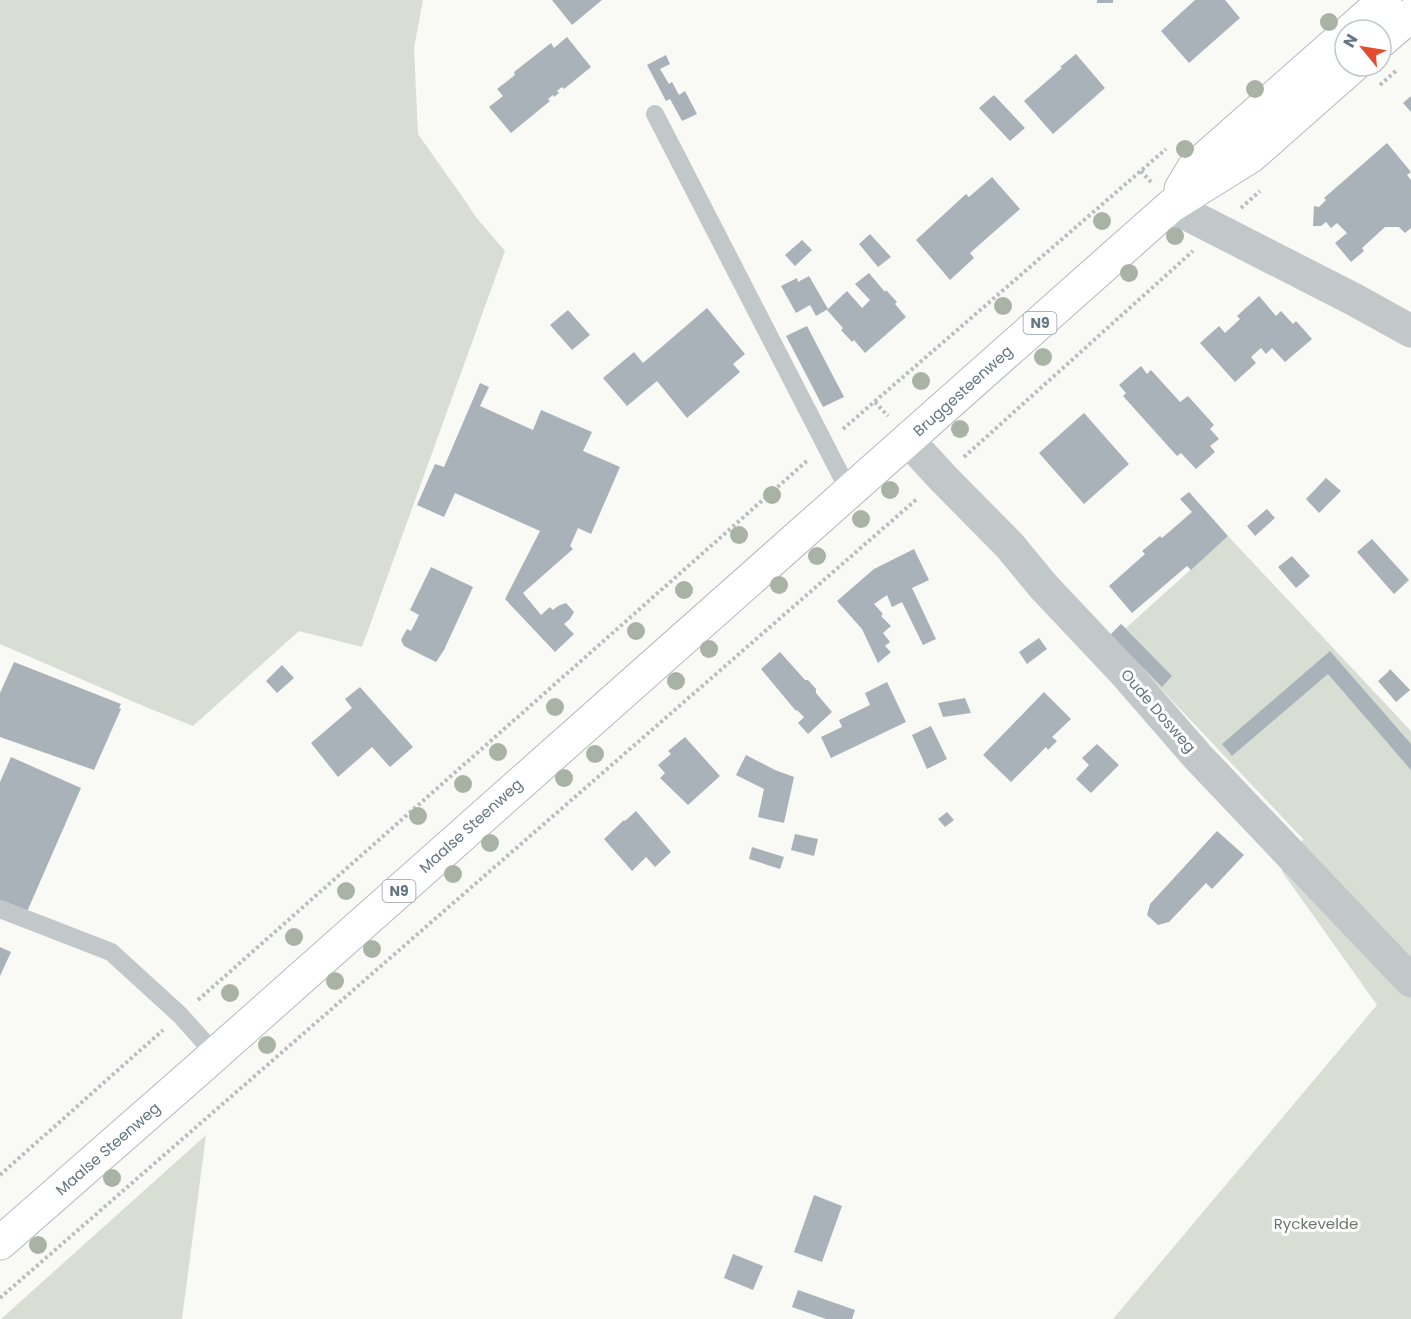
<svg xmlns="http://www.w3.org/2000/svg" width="1411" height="1319" viewBox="0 0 1411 1319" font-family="Poppins,sans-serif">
  <rect width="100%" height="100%" fill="#f9f9f6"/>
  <path fill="#d9ded5" d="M0,0H423L414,48L418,134L466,202L475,216L505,251L362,647L299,631L193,726L141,705L0,644Z
    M1228,536L1411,731V1319H1113L1377,1005L1283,873L1273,849L1304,840L1110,635L1121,624L1126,628Z
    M206,1135L182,1319H1Z"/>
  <path fill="#a9b2b8" d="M552,0H602L572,25Z
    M1097,0H1113V3H1097Z
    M1195,0H1225L1240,18L1189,63L1161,31Z
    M567,37L591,67L564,89L562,87L557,91L559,93L554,97L553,95L548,99L550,101L511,133L489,107L503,96L497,89L515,75L514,72L551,43L554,48Z
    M1076,54L1105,88L1053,134L1024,101L1062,68L1060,67Z
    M666,55L670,64L660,69L669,84L672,82L679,95L685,91L697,114L682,121L670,99L666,101L647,65Z
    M994,95L1025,128L1010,141L979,108Z
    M1411,96V112L1403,103Z
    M1387,143L1411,172L1407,175L1411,180V228L1405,233L1399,227H1385L1362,248L1364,251L1351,262L1335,243L1347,233L1337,223L1331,228L1326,222L1321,226H1313L1314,206L1319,207L1326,200L1324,198Z
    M992,177L1020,209L970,253L974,258L950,280L916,240L966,194L969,197Z
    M870,234L891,257L878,267L859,244Z
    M802,240L812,250L795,266L785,255Z
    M869,273L885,292L886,290L897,302L895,304L906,317L865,353L854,340L852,342L841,330L843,328L827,310L828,309L816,316L810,305L796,313L781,286L797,278L798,282L809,276L828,309L847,291L862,308L870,300L855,284Z
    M1259,296L1276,316L1281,311L1293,324L1296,321L1312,339L1285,362L1272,348L1266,354L1261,348L1251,357L1256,363L1235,382L1200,343L1219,326L1225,333L1240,319L1237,316Z
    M707,308L745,354L733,364L740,372L687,418L657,381L627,406L603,378L634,352L643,363Z
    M568,310L590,335L572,350L550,325Z
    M807,326L844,397L823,407L786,336Z
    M1141,366L1147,374L1151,370L1180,402L1188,396L1214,425L1210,429L1219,439L1210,446L1215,452L1196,469L1181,453L1177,456L1123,396L1126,393L1119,385Z
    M480,383L489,387L480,406L533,430L541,410L592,432L583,451L620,467L591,534L578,528L570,546L573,549L523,593L541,615L550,607L553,610L558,606L566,603L574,612L570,619L564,624L574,634L555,652L505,599L540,531L455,493L444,517L417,505L435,464L444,467Z
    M1084,413L1129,464L1084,504L1039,453Z
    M1326,478L1341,491L1319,513L1306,499Z
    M1189,492L1228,536L1191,570L1187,566L1132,613L1109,586L1145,554L1142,551L1160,536L1162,538L1192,512L1180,499Z
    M1267,509L1275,518L1255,536L1247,526Z
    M1372,539L1409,580L1394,594L1357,552Z
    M914,549L929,580L912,588L936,639L923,645L902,602L892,607L887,595L874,604L883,614L881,616L891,626L883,633L890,642L885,646L891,652L878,663L862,629L837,601L874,569Z
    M1292,556L1310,576L1296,588L1278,567Z
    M431,567L473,587L444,650L436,662L404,646L401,640L407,629L411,631L419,615L410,610Z
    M1121,624L1172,676L1162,687L1110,635Z
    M1039,638L1047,649L1027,664L1019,652Z
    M1330,651L1411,744V770L1328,674L1232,756L1222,744Z
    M780,652L805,680H808L816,689V693L832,712L808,734L798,723L804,717L797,710L796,711L761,669Z
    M14,662L121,704L119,708L121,709L94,770L0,737V693Z
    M282,665L294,678L277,693L266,681Z
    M1390,669L1410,690L1396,702L1378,681L1388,672Z
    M887,682L906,722L831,758L821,737L842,727L839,720L870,705L865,693Z
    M360,687L413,747L390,767L372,747L338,777L311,743L352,708L345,699Z
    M1044,692L1071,719L1052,737L1057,741L1048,750L1046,747L1011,782L983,755Z
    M965,698L971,713L943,717L938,703Z
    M931,726L947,759L927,769L912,735Z
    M685,737L720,776L688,805L660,778L665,773L658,765L671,754L668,751Z
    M1097,744L1119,765L1091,793L1076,779L1089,765L1082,758Z
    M746,755L775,770L794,777L784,823L758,817L764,789L736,775Z
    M11,757L81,788L26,914L0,902V782Z
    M636,811L671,852L655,867L646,857L632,871L604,839L624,820L625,821Z
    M947,812L954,820L945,827L938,819Z
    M1217,831L1244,855L1212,889L1206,883L1169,922L1158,925L1147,915L1150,904Z
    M795,834L818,839L814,856L791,850Z
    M752,847L784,857L780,869L749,859Z
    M0,947L11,952L0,976Z
    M814,1195L842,1206L822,1262L794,1252Z
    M733,1254L763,1266L753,1290L724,1278Z
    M798,1290L855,1310L852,1319H826L792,1307Z"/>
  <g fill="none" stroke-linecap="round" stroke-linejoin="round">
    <defs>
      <path id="primary" d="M1351,30L1385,0
        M1381,41L1411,15
        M1181,189L1193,169L1345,35
        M0,1243L193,1074L1171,206L1251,156L1353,66"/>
    </defs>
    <use href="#primary" stroke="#b4b9bd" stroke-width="35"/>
    <path stroke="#babec1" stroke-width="4" stroke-dasharray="3 3" stroke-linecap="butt" d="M1380,85L1397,70
      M1141,171L1151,182
      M1241,208L1260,191
      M875,402L888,416
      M843,429L1166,149
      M964,457L1193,251
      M198,1000L808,460
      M0,1175L163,1030
      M0,1298L918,498"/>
    <path stroke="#c2c7ca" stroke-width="18" d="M655,114L849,491
      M0,909L111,952L180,1015L215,1054"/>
    <path stroke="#c2c7ca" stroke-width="33" d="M1171,206L1355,300L1411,331
      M908,440L942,477L1010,546L1043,586L1125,673L1198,757L1411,981"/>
    <use href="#primary" stroke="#fff" stroke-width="33"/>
  </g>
  <g fill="#a9b3a5">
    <circle cx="1329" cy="22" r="9"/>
    <circle cx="1255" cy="89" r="9"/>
    <circle cx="1185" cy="149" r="9"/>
    <circle cx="1102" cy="221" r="9"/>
    <circle cx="1175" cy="236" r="9"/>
    <circle cx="1129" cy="273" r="9"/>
    <circle cx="1003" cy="306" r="9"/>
    <circle cx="1043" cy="357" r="9"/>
    <circle cx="921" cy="381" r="9"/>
    <circle cx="960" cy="429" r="9"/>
    <circle cx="890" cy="490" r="9"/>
    <circle cx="772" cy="495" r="9"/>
    <circle cx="861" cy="519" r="9"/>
    <circle cx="739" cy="535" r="9"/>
    <circle cx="817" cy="556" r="9"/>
    <circle cx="779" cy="585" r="9"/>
    <circle cx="684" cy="590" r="9"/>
    <circle cx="636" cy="631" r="9"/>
    <circle cx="709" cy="649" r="9"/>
    <circle cx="676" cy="681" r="9"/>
    <circle cx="555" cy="707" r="9"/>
    <circle cx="498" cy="752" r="9"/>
    <circle cx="595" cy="754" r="9"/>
    <circle cx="564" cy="778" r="9"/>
    <circle cx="463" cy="784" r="9"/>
    <circle cx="418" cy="816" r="9"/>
    <circle cx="490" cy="843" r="9"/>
    <circle cx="453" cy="874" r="9"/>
    <circle cx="346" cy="891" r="9"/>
    <circle cx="294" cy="937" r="9"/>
    <circle cx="372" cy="949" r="9"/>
    <circle cx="335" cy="981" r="9"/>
    <circle cx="230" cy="993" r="9"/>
    <circle cx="267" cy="1045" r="9"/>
    <circle cx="112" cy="1178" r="9"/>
    <circle cx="38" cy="1245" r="9"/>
  </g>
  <g text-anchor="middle" stroke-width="6" stroke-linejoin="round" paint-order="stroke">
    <g fill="#fff" stroke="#929fa7" stroke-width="1.5">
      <rect x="1023.5" y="312" width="33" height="22" rx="4.5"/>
      <rect x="382.5" y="880" width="33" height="22" rx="4.5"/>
    </g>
    <g font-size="14" font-weight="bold" fill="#647681">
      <text x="1040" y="328">N9</text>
      <text x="399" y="896">N9</text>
    </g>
    <g font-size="15" fill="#647681" stroke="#fff">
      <text transform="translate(963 391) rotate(-42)" y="5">Bruggesteenweg</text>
      <text transform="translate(1158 711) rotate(49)" y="5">Oude Dosweg</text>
      <text transform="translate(471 826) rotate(-42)" y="5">Maalse Steenweg</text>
      <text transform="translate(108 1149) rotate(-41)" y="5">Maalse Steenweg</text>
    </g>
    <g font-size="15" fill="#687963" stroke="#fff">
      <text x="1316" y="1229">Ryckevelde</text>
    </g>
  </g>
  <g transform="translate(1363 48) rotate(300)"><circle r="28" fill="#ffffff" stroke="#c1c8cd" stroke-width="1.5"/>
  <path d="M0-4.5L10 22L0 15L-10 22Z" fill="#e34c2c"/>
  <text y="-9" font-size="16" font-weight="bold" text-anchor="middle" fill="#647681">N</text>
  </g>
</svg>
